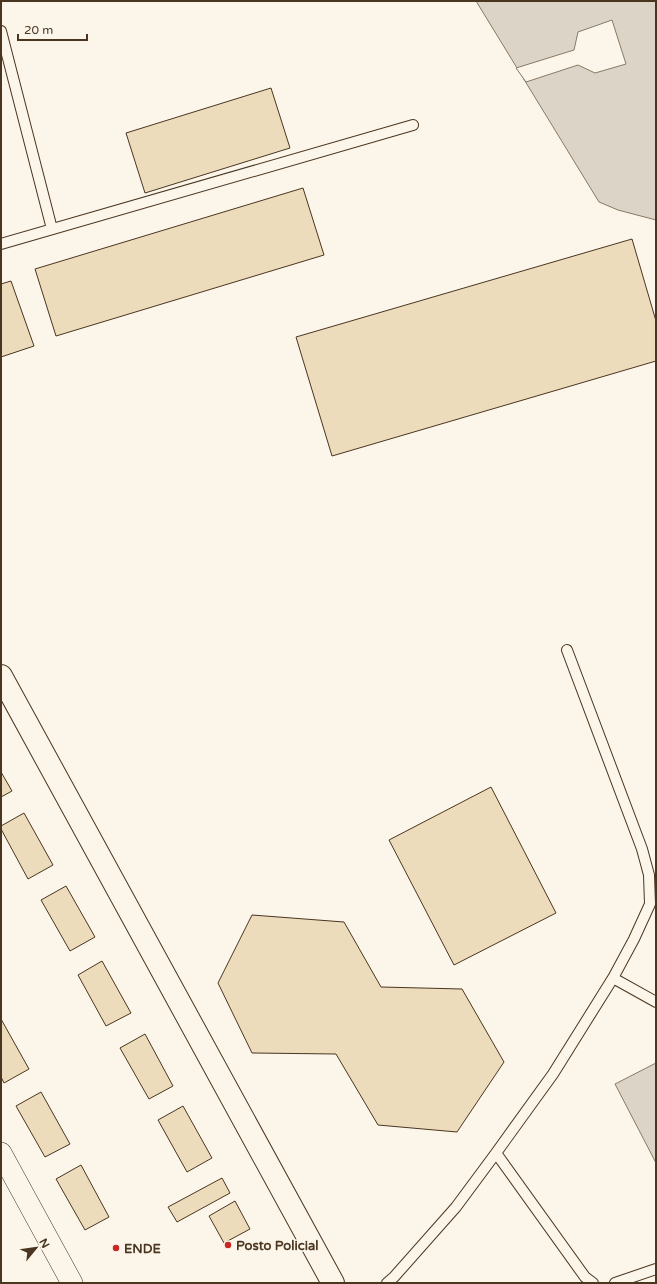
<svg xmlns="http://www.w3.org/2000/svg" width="657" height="1284" viewBox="0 0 657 1284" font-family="'Varela Round',sans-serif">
  <rect width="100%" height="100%" fill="#fbf6e9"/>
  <path fill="#dcd4c6" stroke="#887966" d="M476,1H656V220L618,210L599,202Z
    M656,1063V1163L615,1084Z"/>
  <path fill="#fbf6e9" stroke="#887966" d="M612,20L626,64L595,73L578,65L526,82L516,68L574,50L578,32Z"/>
  <path fill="#ecdcbc" stroke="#4a3520" d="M271,88L290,148L145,193L126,133Z
    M303,188L324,255L56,336L35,269Z
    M632,239L656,321V361L332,456L296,337Z
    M11,281L34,346L1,357V284Z
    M1,772L12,791L1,797Z
    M491,787L556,913L454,965L389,840Z
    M24,813L53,865L28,879L1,829V826Z
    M66,886L95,937L70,951L41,900Z
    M252,915L344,922L381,987L462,989L504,1062L457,1132L378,1125L336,1054L252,1053L218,983Z
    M102,961L131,1013L106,1026L78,975Z
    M1,1019L29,1069L4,1083L1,1077Z
    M145,1034L173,1086L149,1099L120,1048Z
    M41,1092L70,1144L45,1157L16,1106Z
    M183,1106L212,1158L187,1172L158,1120Z
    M81,1165L109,1217L85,1230L56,1179Z
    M222,1178L230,1193L177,1222L168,1207Z
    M235,1201L250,1229L224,1243L209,1216Z"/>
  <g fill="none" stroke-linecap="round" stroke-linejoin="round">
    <defs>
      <path id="service" d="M1,31L52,229
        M1,244L413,125
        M613,978L656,1002
        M496,1153L585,1277L593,1283
        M387,1283L394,1277L456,1207L496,1153L553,1074L613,978L634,939L650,904L649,875L642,849L567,650
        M615,1283L656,1269"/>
      <path id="minor" d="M1,1153L72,1283"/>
      <path id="tertiary" d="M1,676L333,1283"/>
    </defs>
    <use href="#service" stroke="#4a3520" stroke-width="12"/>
    <use href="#minor" stroke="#4a3520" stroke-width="22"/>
    <use href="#tertiary" stroke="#4a3520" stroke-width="24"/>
    <use href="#service" stroke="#fbf6e9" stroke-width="10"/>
    <use href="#minor" stroke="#fbf6e9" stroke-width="21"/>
    <use href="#tertiary" stroke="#fbf6e9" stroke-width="22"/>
  </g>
  <g fill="#c62828" stroke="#fbf6e9" stroke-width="1.5">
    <circle cx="228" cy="1245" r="4"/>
    <circle cx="116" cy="1248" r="4"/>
  </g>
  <g text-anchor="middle" stroke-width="3" stroke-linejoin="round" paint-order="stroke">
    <g font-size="13" font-weight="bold" fill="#4a3520" stroke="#fbf6e9" text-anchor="start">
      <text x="236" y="1250">Posto Policial</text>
      <text x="124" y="1253">ENDE</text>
    </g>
  </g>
  <rect width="657" height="1284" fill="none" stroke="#4a3520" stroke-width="4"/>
  <g transform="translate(36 1248) rotate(61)" stroke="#fbf6e9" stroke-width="3" paint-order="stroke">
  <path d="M0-3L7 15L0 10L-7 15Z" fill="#4a3520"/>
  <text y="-6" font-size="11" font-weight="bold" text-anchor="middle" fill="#4a3520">N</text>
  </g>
  <path d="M18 34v6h69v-6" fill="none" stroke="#4a3520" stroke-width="2"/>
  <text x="24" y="34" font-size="12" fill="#4a3520" stroke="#fbf6e9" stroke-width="3" paint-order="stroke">20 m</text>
</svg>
